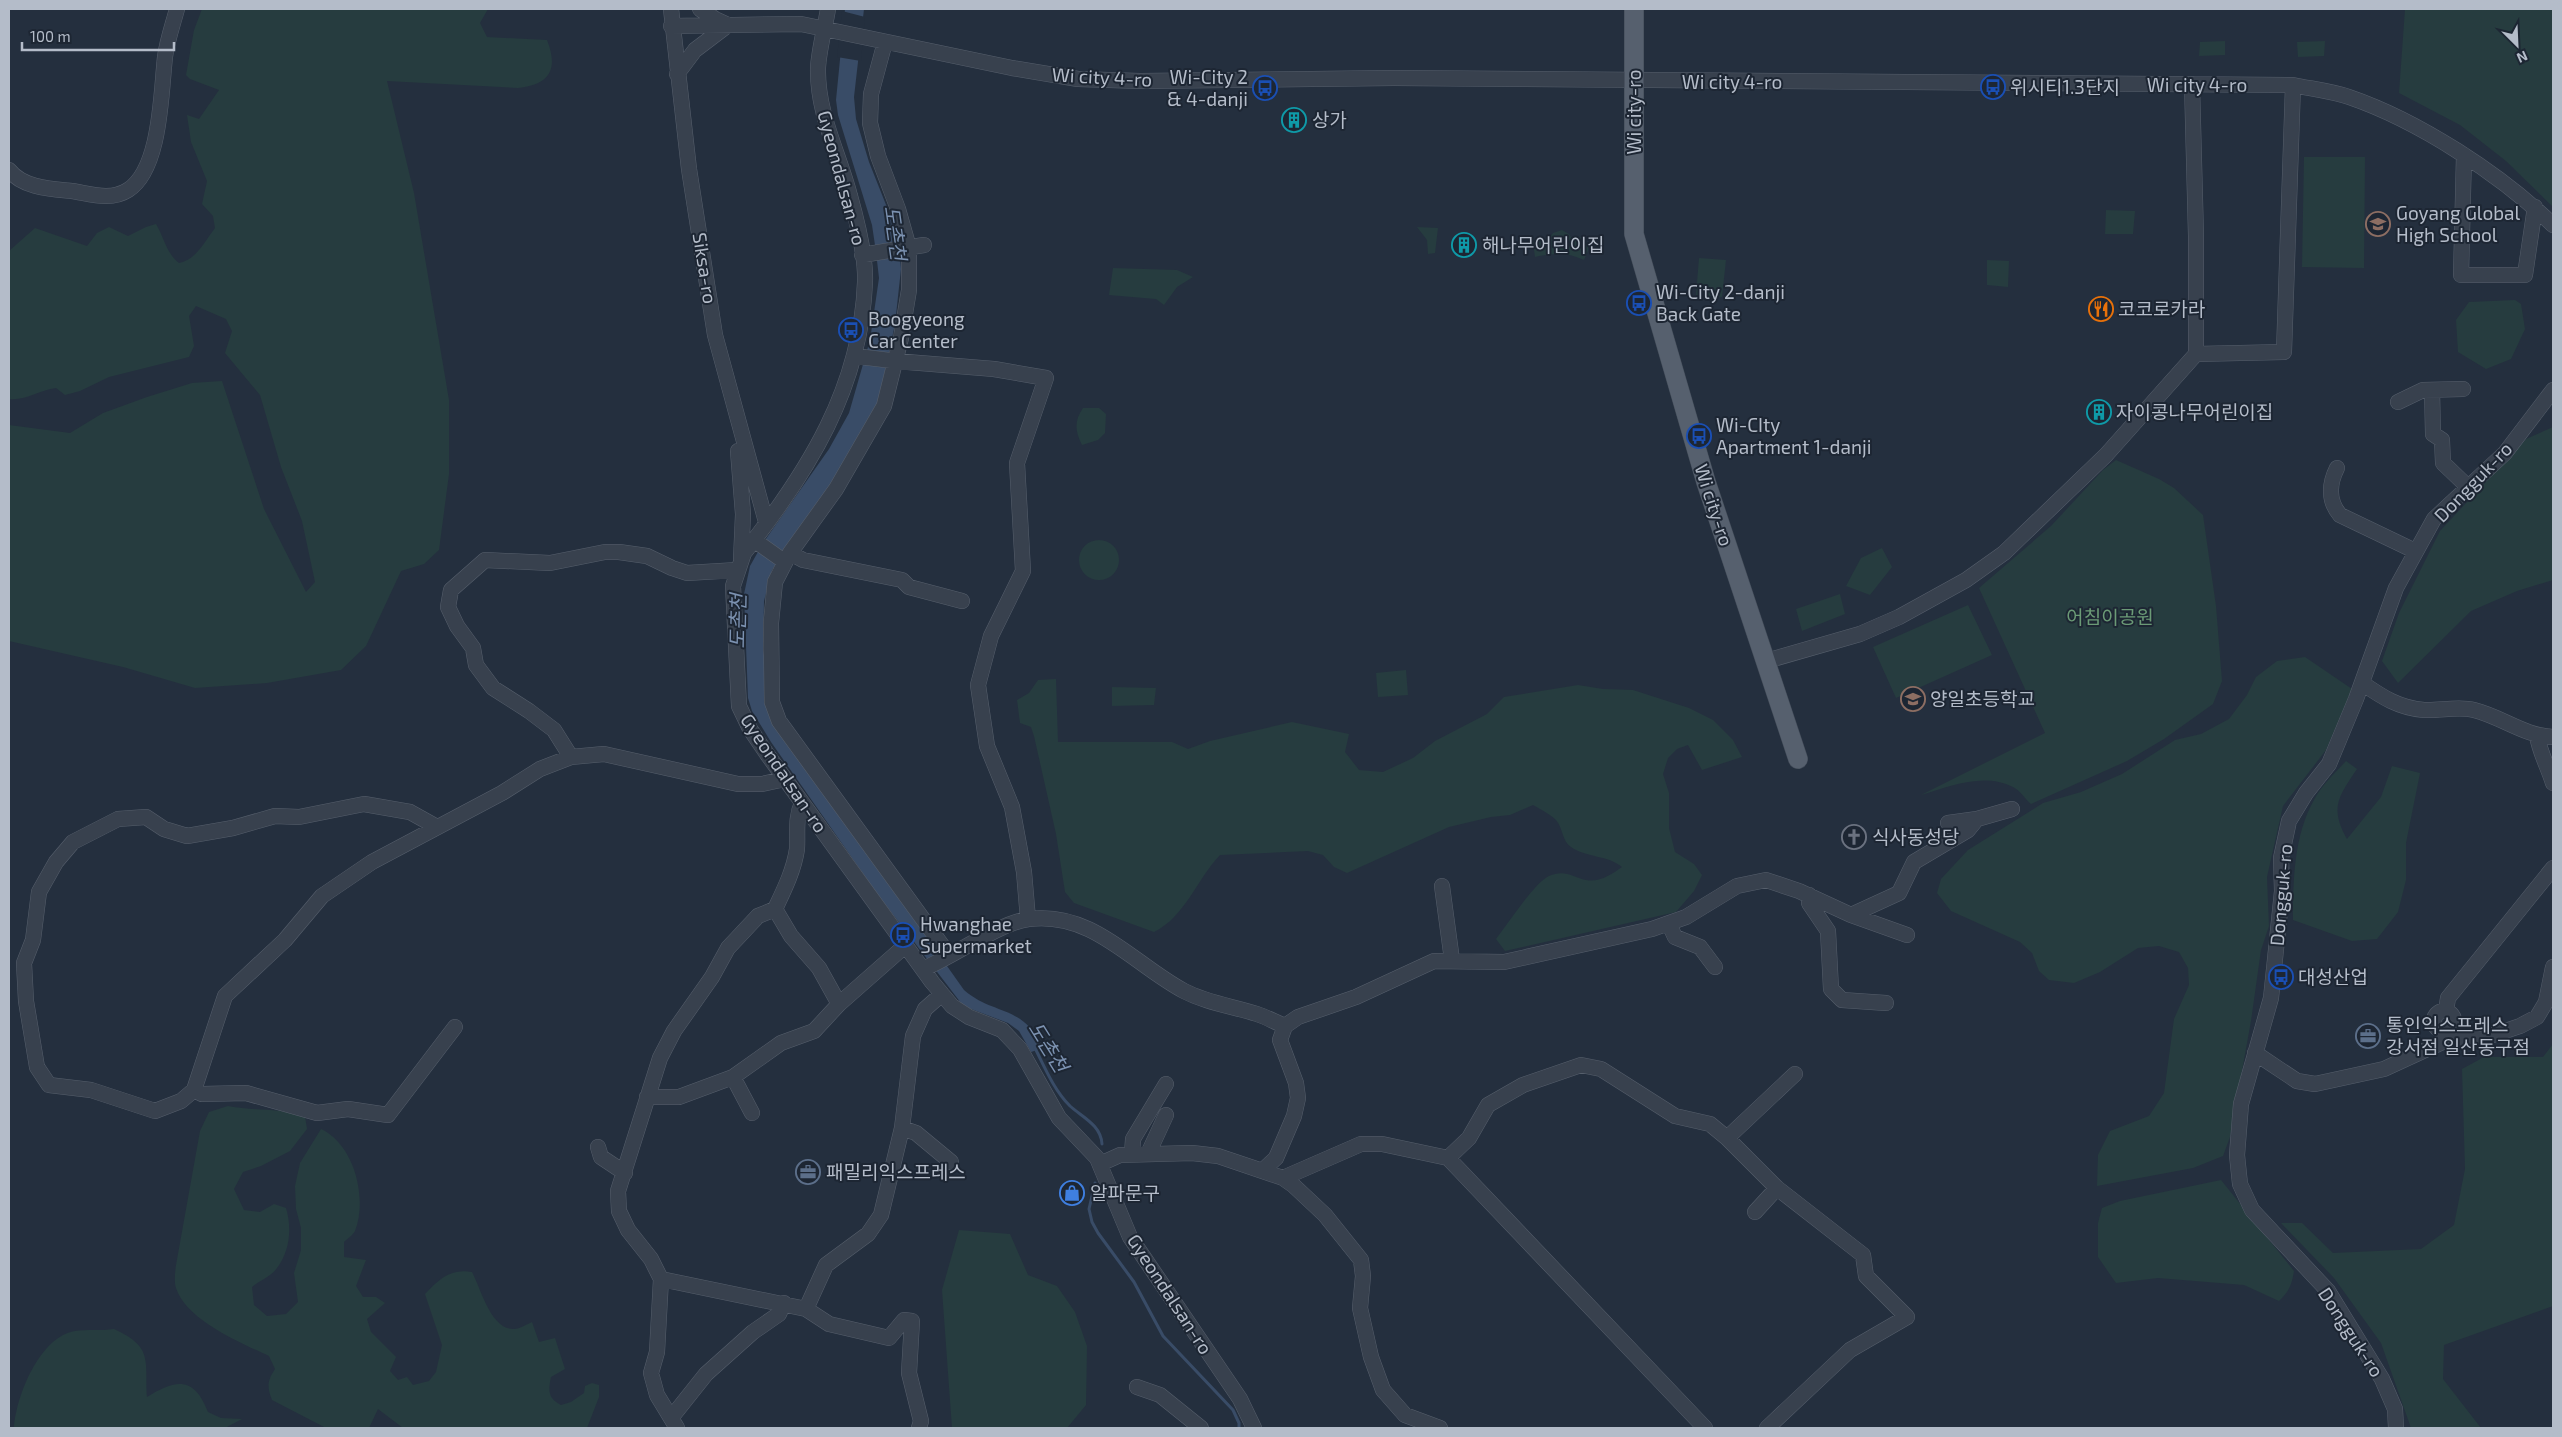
<svg xmlns="http://www.w3.org/2000/svg" width="2562" height="1437" viewBox="0 0 2562 1437" font-family="'Exo 2','Noto Sans KR',sans-serif">
  <rect width="100%" height="100%" fill="#242f3e"/>
  <path fill="#263c3f" d="M202,9H488L480,23L487,37L547,40C559,70 549,85 518,88L387,81L414,193L449,400V474L439,550L424,564L401,571L366,646L341,670L267,683L195,688L123,667L9,641V425L70,433L103,413L147,397L192,383L222,381L264,509L306,592L315,582L302,521L281,467L260,395L225,353L232,331L226,319L196,306L189,316L194,346L189,357L109,377L80,391L65,395L56,388C40,390 25,401 9,399V251L35,228L87,246L97,233L109,227L128,236L146,227L156,224C164,237 166,253 179,263C196,260 205,241 215,228L213,216L202,204L207,181L191,142L187,115L199,119L219,90L190,79L186,75L194,30Z
    M2405,9H2553V207L2506,161L2460,125L2399,93Z
    M2225,41V55L2199,56L2200,42Z
    M2325,41L2324,56L2298,57L2297,42Z
    M2304,157H2365L2364,268L2302,267Z
    M2106,210L2135,211L2133,234H2105Z
    M1417,227L1438,228L1435,253L1428,254L1427,240Z
    M1562,230L1569,234L1572,239L1582,237L1588,244V251L1584,260C1567,252 1553,253 1535,257L1533,242L1548,240L1553,233Z
    M1699,258L1726,260L1722,297L1696,295Z
    M1987,260L2009,261L2008,287L1987,285Z
    M1113,268L1177,270L1193,277L1177,287L1164,305L1156,299L1109,295Z
    M2515,300L2521,304L2525,329L2511,359L2486,369L2458,352L2456,320L2469,302Z
    M1083,408H1099L1106,414L1105,433L1098,440L1082,445C1075,431 1074,421 1083,408Z
    M2553,427V580L2517,591L2471,611L2398,683L2382,661L2399,613L2440,531L2526,439Z
    M2116,460L2159,479L2174,488L2203,515L2216,606L2222,681L2213,704L2164,739L2127,761L2031,804C2025,799 2020,790 2013,787C1984,772 1950,786 1921,795L2045,733L1979,588L2051,526L2103,470Z
    M1079 560a20 20 0 1 1 40 0a20 20 0 1 1-40 0Z
    M1882,548L1892,567L1870,595L1846,586L1861,558Z
    M1840,594L1845,614L1802,631L1796,609Z
    M1968,605L1992,655L1896,698L1873,647Z
    M2305,657L2352,689L2326,750L2283,806L2267,877L2269,926L2261,950L2251,1021L2230,1137L2223,1156L2193,1168L2097,1186L2098,1155L2110,1131L2149,1116L2164,1093L2174,1019L2189,985L2188,968L2179,952L2159,946L2138,948L2100,972L2074,983L2049,980L2039,971L2032,953L2020,942L1951,911L1937,893L1941,879L1968,850L2043,803L2081,792L2122,774L2175,740L2201,734L2229,719L2247,695L2256,677L2277,661Z
    M1406,670L1408,695L1378,697L1376,673Z
    M1056,679L1058,742H1172L1188,749L1210,741L1292,722L1349,734L1345,752L1359,770L1383,772L1413,758L1435,741L1487,714L1504,697L1578,685L1603,689L1633,690L1689,708L1713,720L1733,740L1742,757L1702,770L1688,745L1677,749L1668,758L1663,774L1669,793V828L1675,852L1694,864L1702,875L1694,891L1676,912L1505,951L1496,939C1507,925 1535,882 1549,876C1565,869 1572,877 1586,880C1599,883 1612,874 1622,867C1608,855 1587,858 1571,847C1562,841 1563,828 1556,820C1550,814 1540,809 1533,805L1510,815L1491,817L1449,827L1347,873L1334,867L1323,855L1308,851L1220,855C1197,879 1185,917 1154,932L1074,903L1065,892L1056,834L1034,736L1031,727L1020,723L1017,700L1029,693L1038,680Z
    M1112,687L1156,688L1154,705L1112,706Z
    M2346,761L2357,769C2339,796 2329,807 2347,839L2381,797L2392,766L2420,773L2406,843V880L2398,912L2377,939L2352,941L2293,920C2293,880 2294,835 2314,800C2321,786 2335,773 2346,761Z
    M2553,1044V1306L2444,1345L2443,1379L2481,1428H2411L2381,1343L2334,1278L2281,1223H2302L2333,1253L2421,1249L2454,1225L2465,1169L2462,1069L2484,1057H2543Z
    M228,1106C254,1111 279,1108 305,1116L307,1129L290,1151L261,1166L243,1172L234,1189L244,1210L260,1212L274,1204L286,1208C292,1228 290,1251 277,1268C272,1276 259,1281 252,1287L254,1305L267,1316L286,1314L298,1302L294,1273L301,1250V1228L296,1209L295,1186L300,1163L321,1129C354,1144 368,1198 355,1231C353,1235 347,1239 344,1242V1257L366,1260L356,1286L363,1297H376L385,1303L367,1319L371,1332L396,1357L390,1371L398,1380L407,1377L413,1385L429,1381L436,1372L442,1345L425,1294C439,1279 451,1268 472,1272C481,1289 491,1330 514,1329C520,1329 527,1324 532,1322L539,1342L555,1338L565,1369L551,1377C548,1391 548,1398 561,1405L571,1402L584,1393L585,1386L592,1383L599,1385V1397L587,1428H403L378,1409L369,1428H326L272,1400C267,1387 267,1381 275,1369L269,1356C241,1343 186,1320 176,1288C174,1282 175,1272 176,1265L200,1131L209,1112Z
    M2221,1180L2294,1271C2292,1284 2289,1292 2279,1301L2244,1285L2158,1278L2116,1283L2098,1257V1223L2102,1208L2120,1201Z
    M959,1230L1010,1234L1028,1275L1057,1286L1075,1312L1087,1346L1086,1405L1067,1428H952L942,1290Z
    M114,1329C153,1347 145,1359 147,1397C176,1379 194,1376 208,1412L221,1418L242,1419L225,1428H14C16,1397 39,1337 75,1331C87,1329 101,1331 114,1329Z"/>
  <path fill="#394c67" d="M845,9H864L854,97L856,119L869,162L898,235L901,269L895,324L879,400L830,485L772,570L764,601L763,649L775,723L964,990C994,1016 1023,1004 1043,1048L1031,1052L1019,1031L1008,1023L971,1009L961,1003L878,895L771,742L752,711L748,698L744,594L750,566L763,543L829,449L849,413L870,340L879,278L876,252L872,225L838,115L836,100Z"/>
  <path fill="#242f3e" d="M842,11L865,17L861,61L837,57Z"/>
  <g fill="none" stroke-linecap="round" stroke-linejoin="round">
    <path stroke="#394c67" stroke-width="3" d="M1035,1048C1045,1068 1054,1090 1070,1106C1082,1117 1101,1125 1102,1144
      M1095,1183L1089,1209L1092,1222L1098,1233L1134,1282L1163,1336L1233,1410L1239,1423V1428"/>
    <defs>
      <path id="minor" d="M671,9L689,169L715,335L766,522
        M828,9C825,28 819,49 818,68C817,114 839,153 850,196C857,221 866,257 865,282C861,388 808,472 744,553L733,586L739,706L750,729L767,754L932,982L952,1006L969,1017L1002,1030L1020,1049L1059,1118L1097,1158L1130,1237L1240,1399L1254,1428
        M671,26L801,24L1012,68L1078,79L1140,81L1394,78L2293,85C2312,89 2331,91 2349,97C2419,121 2500,174 2553,225
        M885,42L871,94L870,123L878,156L898,209L909,248V290L901,338L884,406L836,489L790,553L775,582L771,623L772,702L779,721L949,955
        M677,74L695,50L728,25L715,19L700,9
        M2192,84L2196,236V354
        M2464,155L2461,275H2525L2535,207
        M9,170C23,188 51,189 72,191C91,194 111,201 128,190C161,169 161,92 165,57C167,41 173,24 177,9
        M862,255L924,245
        M854,356L895,361L994,369L1046,378L1017,463L1023,571L991,636L978,685L987,746L1012,807L1024,872L1028,919
        M2432,390L2433,434L2442,440L2443,463L2468,487
        M2398,402L2423,390L2463,389
        M738,451L743,514L741,559
        M2337,468C2329,484 2328,501 2340,515L2415,551
        M754,540L785,562
        M790,553L803,560L902,580L909,587L962,601
        M1766,661L1860,634L1899,617L1966,580L2004,553L2106,455L2196,354L2284,352L2293,85
        M2362,683C2382,697 2399,708 2424,710C2440,711 2458,706 2474,710C2502,717 2525,736 2553,737
        M2537,736C2540,753 2548,767 2553,783
        M571,757L554,730L529,711L493,688L476,665L473,648L457,626L448,607L451,590L485,560L550,563L605,552H619L647,556L672,568L687,573L737,570
        M1948,823L1977,819
        M437,827L410,812L364,804L299,817L275,816L233,828L187,836L164,829L146,817L118,819L73,842L56,862L39,892L33,940L24,963L26,1001L37,1067L49,1085L91,1090L155,1111L181,1101L194,1090L225,996L285,940L322,896L372,862L502,793L540,769L571,757L604,754L738,784H762L785,779
        M1442,886L1452,960
        M1809,895V903L1828,931L1831,989L1842,1000L1886,1003
        M775,909L791,936L819,968L839,1004
        M1851,915L1907,935
        M1669,924L1675,937L1700,947L1715,967
        M923,969C952,957 1001,922 1029,919C1093,911 1133,964 1184,991C1207,1003 1232,1006 1257,1014C1266,1017 1275,1022 1285,1026
        M2434 1021a10 10 0 1 1 20 0a10 10 0 1 1-20 0Z
        M2446,1011L2448,998L2553,868
        M2255,1053L2297,1081L2315,1084L2384,1069L2447,1040L2481,1039L2520,1026L2537,1017L2546,1002L2553,967
        M733,1077L752,1113
        M194,1090L202,1094L246,1093L317,1113L348,1109L388,1115L455,1027
        M647,1097H679L733,1077L781,1043L814,1031L839,1004L906,945
        M902,1128L916,1133L951,1162
        M1727,1138L1795,1074
        M598,1147L601,1157L625,1173
        M1132,1154L1133,1139L1166,1084
        M1148,1154L1166,1115
        M1448,1158L1469,1138L1488,1105L1523,1085L1581,1065L1601,1069L1675,1116L1710,1124L1727,1138L1777,1188L1863,1255L1866,1276L1907,1317L1850,1350L1767,1428
        M1100,1164L1120,1155L1192,1153L1218,1156L1283,1178L1361,1144H1382L1448,1158L1705,1428
        M1262,1171L1276,1158L1294,1116L1298,1098L1296,1083L1280,1040L1285,1026L1298,1017L1356,997L1434,961L1504,962L1652,929L1686,917L1737,886L1766,880L1799,891L1851,915L1899,893L1914,862L1968,830L1977,819L2012,809
        M1283,1178L1293,1185L1325,1215L1361,1260L1363,1276L1360,1308L1371,1357L1383,1390L1405,1415L1440,1428
        M1755,1212L1777,1188
        M661,1279L806,1309L826,1265L868,1234L881,1215L902,1128L913,1036L925,1009L942,994
        M806,1309L829,1324L889,1338L904,1320L912,1321L909,1373L921,1421L919,1428
        M1137,1387L1160,1395L1201,1428
        M671,1418L706,1374L753,1332L779,1314L784,1303
        M677,1428L657,1395L651,1373L657,1352L661,1279L651,1259L628,1230L619,1211L618,1191L660,1058L674,1031L712,977L728,948L758,916L775,909C784,890 794,870 797,849C798,833 795,818 802,803
        M2396,1428L2395,1409L2382,1379L2328,1291L2252,1210L2240,1184L2237,1155L2241,1104L2271,998L2282,891L2281,858L2289,821L2306,793L2329,764L2356,699L2396,588L2434,519L2505,453L2553,390"/>
      <path id="major" d="M1634,9V234L1706,482L1798,759"/>
    </defs>
    <use href="#minor" stroke="#565f6c" stroke-width="16"/>
    <use href="#major" stroke="#414a57" stroke-width="20"/>
    <use href="#minor" stroke="#38414e" stroke-width="15"/>
    <use href="#major" stroke="#56606e" stroke-width="19"/>
  </g>
  <defs>
    <symbol id="bus-ring" viewBox="-11 -11 22 22"><circle r="9.5" fill="#1d2633" stroke="#1a4fb4" stroke-width="1.5"/><path d="M-5-6H5V4H4V6H2V4H-2V6H-4V4H-5ZM-3.5-4V0h7V-4ZM-3.5 1.2v1.5H-2V1.2ZM2 1.2v1.5H3.5V1.2Z" fill="#1a4fb4"/></symbol>
    <symbol id="building-ring" viewBox="-11 -11 22 22"><circle r="9.5" fill="#1d2633" stroke="#0f9aa8" stroke-width="1.5"/><path d="M-4-6H4V6H1V3H-1V6H-4ZM-2.5-4.3h1.7v1.8h-1.7ZM.8-4.3h1.7v1.8H.8ZM-2.5-1h1.7V.8h-1.7ZM.8-1h1.7V.8H.8Z" fill="#0f9aa8"/></symbol>
    <symbol id="school-ring" viewBox="-11 -11 22 22"><circle r="9.5" fill="#1d2633" stroke="#8d6e63" stroke-width="1.5"/><path d="M0-5L7-2L0 1L-7-2ZM-4 1L0 2.5L4 1V4Q0 6-4 4Z" fill="#8d6e63"/></symbol>
    <symbol id="restaurant-ring" viewBox="-11 -11 22 22"><circle r="9.5" fill="#1d2633" stroke="#e8710a" stroke-width="1.5"/><path d="M-5-6h1v4h1v-4h1v4h1v-4h1v5L-1.5 .5V6h-2V.5L-5-1ZM5-6V6H3V1.5H1.5Q1.5-4 5-6Z" fill="#e8710a"/></symbol>
    <symbol id="church-ring" viewBox="-11 -11 22 22"><circle r="9.5" fill="#1d2633" stroke="#6b7280" stroke-width="1.5"/><path d="M-1.2-6h2.4v3.5h3.3v2.4h-3.3V6h-2.4V-.1h-3.3v-2.4h3.3Z" fill="#6b7280"/></symbol>
    <symbol id="office-ring" viewBox="-11 -11 22 22"><circle r="9.5" fill="#1d2633" stroke="#5c6f8a" stroke-width="1.5"/><path d="M-6-3h4V-5.5h4V-3h4V5H-6ZM-1-4.5V-3h2v-1.5ZM-6 0V1H6V0Z" fill="#5c6f8a"/></symbol>
    <symbol id="shop-ring" viewBox="-11 -11 22 22"><circle r="9.5" fill="#1d2633" stroke="#3f7fe0" stroke-width="1.5"/><path d="M-5-2.5h2.3a2.7 3.5 0 0 1 5.4 0H5L5.5 6h-11ZM-1.5-2.5h3a1.5 2.3 0 0 0-3 0Z" fill="#3f7fe0"/></symbol>
  </defs>
  <g fill-rule="evenodd">
    <use href="#bus-ring" x="1979" y="73" width="28" height="28"/>
    <use href="#bus-ring" x="1251" y="74" width="28" height="28"/>
    <use href="#building-ring" x="1280" y="106" width="28" height="28"/>
    <use href="#school-ring" x="2364" y="210" width="28" height="28"/>
    <use href="#building-ring" x="1450" y="231" width="28" height="28"/>
    <use href="#bus-ring" x="1625" y="289" width="28" height="28"/>
    <use href="#restaurant-ring" x="2087" y="295" width="28" height="28"/>
    <use href="#bus-ring" x="837" y="316" width="28" height="28"/>
    <use href="#building-ring" x="2085" y="398" width="28" height="28"/>
    <use href="#bus-ring" x="1685" y="422" width="28" height="28"/>
    <use href="#school-ring" x="1899" y="685" width="28" height="28"/>
    <use href="#church-ring" x="1840" y="823" width="28" height="28"/>
    <use href="#bus-ring" x="889" y="921" width="28" height="28"/>
    <use href="#bus-ring" x="2267" y="963" width="28" height="28"/>
    <use href="#office-ring" x="2354" y="1022" width="28" height="28"/>
    <use href="#office-ring" x="794" y="1158" width="28" height="28"/>
    <use href="#shop-ring" x="1058" y="1179" width="28" height="28"/>
  </g>
  <g text-anchor="middle" stroke-width="4" stroke-linejoin="round" paint-order="stroke">
    <g font-size="19" fill="#b4bcc9" stroke="#1d2633">
      <text transform="translate(1102 77) rotate(3)" y="7">Wi city 4-ro</text>
      <text x="1732" y="89">Wi city 4-ro</text>
      <text x="2197" y="92">Wi city 4-ro</text>
      <text transform="translate(1634 112) rotate(-90)" y="7">Wi city-ro</text>
      <text transform="translate(842 178) rotate(75)" y="7">Gyeondalsan-ro</text>
      <text transform="translate(705 268) rotate(81)" y="7">Siksa-ro</text>
      <text transform="translate(2473 482) rotate(-46)" y="7">Dongguk-ro</text>
      <text transform="translate(1714 505) rotate(72)" y="7">Wi city-ro</text>
      <text transform="translate(784 773) rotate(56)" y="7">Gyeondalsan-ro</text>
      <text transform="translate(2281 895) rotate(-85)" y="7">Dongguk-ro</text>
      <text transform="translate(1170 1294) rotate(57)" y="7">Gyeondalsan-ro</text>
      <text transform="translate(2351 1332) rotate(57)" y="7">Dongguk-ro</text>
    </g>
    <g font-size="19" fill="#b4bcc9" stroke="#1d2633" text-anchor="start">
      <text x="1248" y="84" text-anchor="end">Wi-City 2<tspan x="1248" dy="22">&amp; 4-danji</tspan></text>
      <text x="2010" y="94">위시티1.3단지</text>
      <text x="1312" y="127">상가</text>
      <text x="2396" y="220">Goyang Global<tspan x="2396" dy="22">High School</tspan></text>
      <text x="1482" y="252">해나무어린이집</text>
      <text x="1656" y="299">Wi-City 2-danji<tspan x="1656" dy="22">Back Gate</tspan></text>
      <text x="2118" y="316">코코로카라</text>
      <text x="868" y="326">Boogyeong<tspan x="868" dy="22">Car Center</tspan></text>
      <text x="2116" y="419">자이콩나무어린이집</text>
      <text x="1716" y="432">Wi-CIty<tspan x="1716" dy="22">Apartment 1-danji</tspan></text>
      <text x="1930" y="706">양일초등학교</text>
      <text x="1872" y="844">식사동성당</text>
      <text x="920" y="931">Hwanghae<tspan x="920" dy="22">Supermarket</tspan></text>
      <text x="2298" y="984">대성산업</text>
      <text x="2386" y="1032">통인익스프레스<tspan x="2386" dy="22">강서점 일산동구점</tspan></text>
      <text x="826" y="1179">패밀리익스프레스</text>
      <text x="1090" y="1200">알파문구</text>
    </g>
    <g font-size="19" fill="#6b9a76" stroke="#1d2633">
      <text x="2110" y="624">어침이공원</text>
    </g>
    <g font-size="20" font-style="italic" fill="#7c92b1" stroke="#1d2633">
      <text transform="translate(895 233) rotate(82)" y="7">도촌천</text>
      <text transform="translate(738 621) rotate(-89)" y="7">도촌천</text>
      <text transform="translate(1048 1047) rotate(58)" y="7">도촌천</text>
    </g>
  </g>
  <rect width="2562" height="1437" fill="none" stroke="#b4bcc9" stroke-width="20"/>
  <g transform="translate(2517 45) rotate(156)" stroke="#1d2633" stroke-width="4" paint-order="stroke">
  <path d="M0-4L9 19L0 12L-9 19Z" fill="#b4bcc9"/>
  <text y="-8" font-size="14" font-weight="bold" text-anchor="middle" fill="#b4bcc9">N</text>
  </g>
  <path d="M22 42v8h152v-8" fill="none" stroke="#b4bcc9" stroke-width="2.5"/>
  <text x="30" y="42" font-size="15" fill="#b4bcc9" stroke="#1d2633" stroke-width="4" paint-order="stroke">100 m</text>
</svg>
